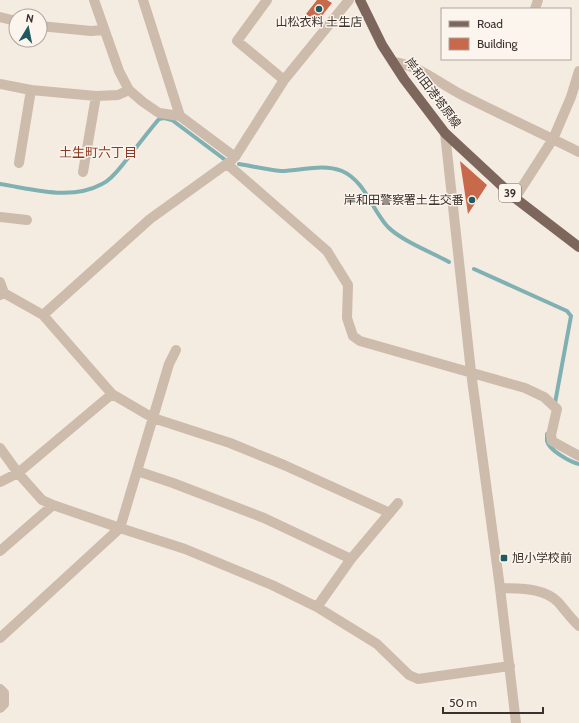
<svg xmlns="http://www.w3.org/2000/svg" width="579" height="723" viewBox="0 0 579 723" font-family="Cabin,'Noto Sans JP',sans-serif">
  <rect width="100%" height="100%" fill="#f4ebe1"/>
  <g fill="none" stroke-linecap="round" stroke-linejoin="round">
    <path stroke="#7fb0b2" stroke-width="4" d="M239,164C252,166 267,170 281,171C301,171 322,163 342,171C365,181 372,210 388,227C402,241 431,252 449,262
      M0,184C33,189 71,201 102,184C113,179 121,166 128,158C138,145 148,132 159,119L164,118L172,120L224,159
      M474,269L567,311L571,316L555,403
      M547,434C547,435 547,440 547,441C549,450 570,462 579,464"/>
  </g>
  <path fill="#c8694b" d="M317,0H327L332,3L317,22L306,14Z
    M460,161L487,185L468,214Z"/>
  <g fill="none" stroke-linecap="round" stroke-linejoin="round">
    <path stroke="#cdbbac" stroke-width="10" d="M94,0L119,71L129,90L143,102L159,113L180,116L235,157L284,80L349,0
      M143,0L180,116
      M267,0L237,41L284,80
      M535,9L538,0
      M0,17L16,21
      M40,26L91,31L104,30
      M393,62C419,65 440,84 464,96C502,115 541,133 579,152
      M0,84L31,90L96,96L118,95L129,90
      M445,133L471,372L500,588L516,723
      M19,163L31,90
      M227,164L327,251L348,285L347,318L353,336L360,341L525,388L544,397L557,409L551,435L552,441L579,456
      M83,172L96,96
      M515,198L553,139L571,97L579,71
      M0,217L27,220
      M0,282L4,293
      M0,295L4,293L43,315L112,394L153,418L230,443L284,465L390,513
      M43,315L150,219L232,160
      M0,448L18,473L42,500L53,505L120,528L185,549L272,585L317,607L377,644L409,675L418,679L510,666
      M137,471L173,483L264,518L351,559
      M0,482L18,473L112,394
      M0,551L53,505
      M500,588C520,589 543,587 558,602C565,610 571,619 579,626
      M317,607L351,559L398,503
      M0,638L120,528L169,364L176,350
      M0,689L4,693V704L0,708"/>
    <path stroke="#7d675c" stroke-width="10" d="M360,0L382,45L404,79L445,133L515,198L579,247"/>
  </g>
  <g fill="#1f5a5e" stroke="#fbf5ee" stroke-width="1.5">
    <circle cx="319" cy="9" r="4"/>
    <circle cx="472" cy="200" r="4"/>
    <rect x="500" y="554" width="8" height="8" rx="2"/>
  </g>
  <g text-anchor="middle" stroke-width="3" stroke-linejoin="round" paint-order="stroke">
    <rect fill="#fbf5ee" stroke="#756b66" stroke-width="1" x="499" y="184" width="22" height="18" rx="3"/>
    <g font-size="11" font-weight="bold" fill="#3b302b">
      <text x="510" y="197">39</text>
    </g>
    <g font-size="12" fill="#3b302b" stroke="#fbf5ee">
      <text x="319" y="26">山松衣料 土生店</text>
      <text x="464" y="204" text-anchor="end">岸和田警察署土生交番</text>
      <text x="512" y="562" text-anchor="start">旭小学校前</text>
    </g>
    <g font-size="12" fill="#3b302b" stroke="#fbf5ee">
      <text transform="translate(433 93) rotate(53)" y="4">岸和田港塔原線</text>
    </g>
    <g font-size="13" fill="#8c3b22" stroke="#fbf5ee">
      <text x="98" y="157">土生町六丁目</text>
    </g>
  </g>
  <rect x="441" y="8" width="130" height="52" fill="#fbf5ee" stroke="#aea6a0"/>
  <rect x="449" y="21" width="20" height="6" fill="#7d675c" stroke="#aea6a0"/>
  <text x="477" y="28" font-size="12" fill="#3b302b">Road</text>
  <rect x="449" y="38" width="20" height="12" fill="#c8694b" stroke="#aea6a0"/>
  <text x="477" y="48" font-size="12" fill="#3b302b">Building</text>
  <g transform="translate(28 28) rotate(10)"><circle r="19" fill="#fbf5ee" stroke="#aea6a0"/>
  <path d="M0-3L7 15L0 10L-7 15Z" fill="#1f5a5e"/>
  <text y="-6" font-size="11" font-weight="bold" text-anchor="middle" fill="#3b302b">N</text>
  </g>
  <path d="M443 707v6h100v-6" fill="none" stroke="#3b302b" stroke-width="2"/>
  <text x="449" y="707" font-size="12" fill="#3b302b" stroke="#fbf5ee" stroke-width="3" paint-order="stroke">50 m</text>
</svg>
